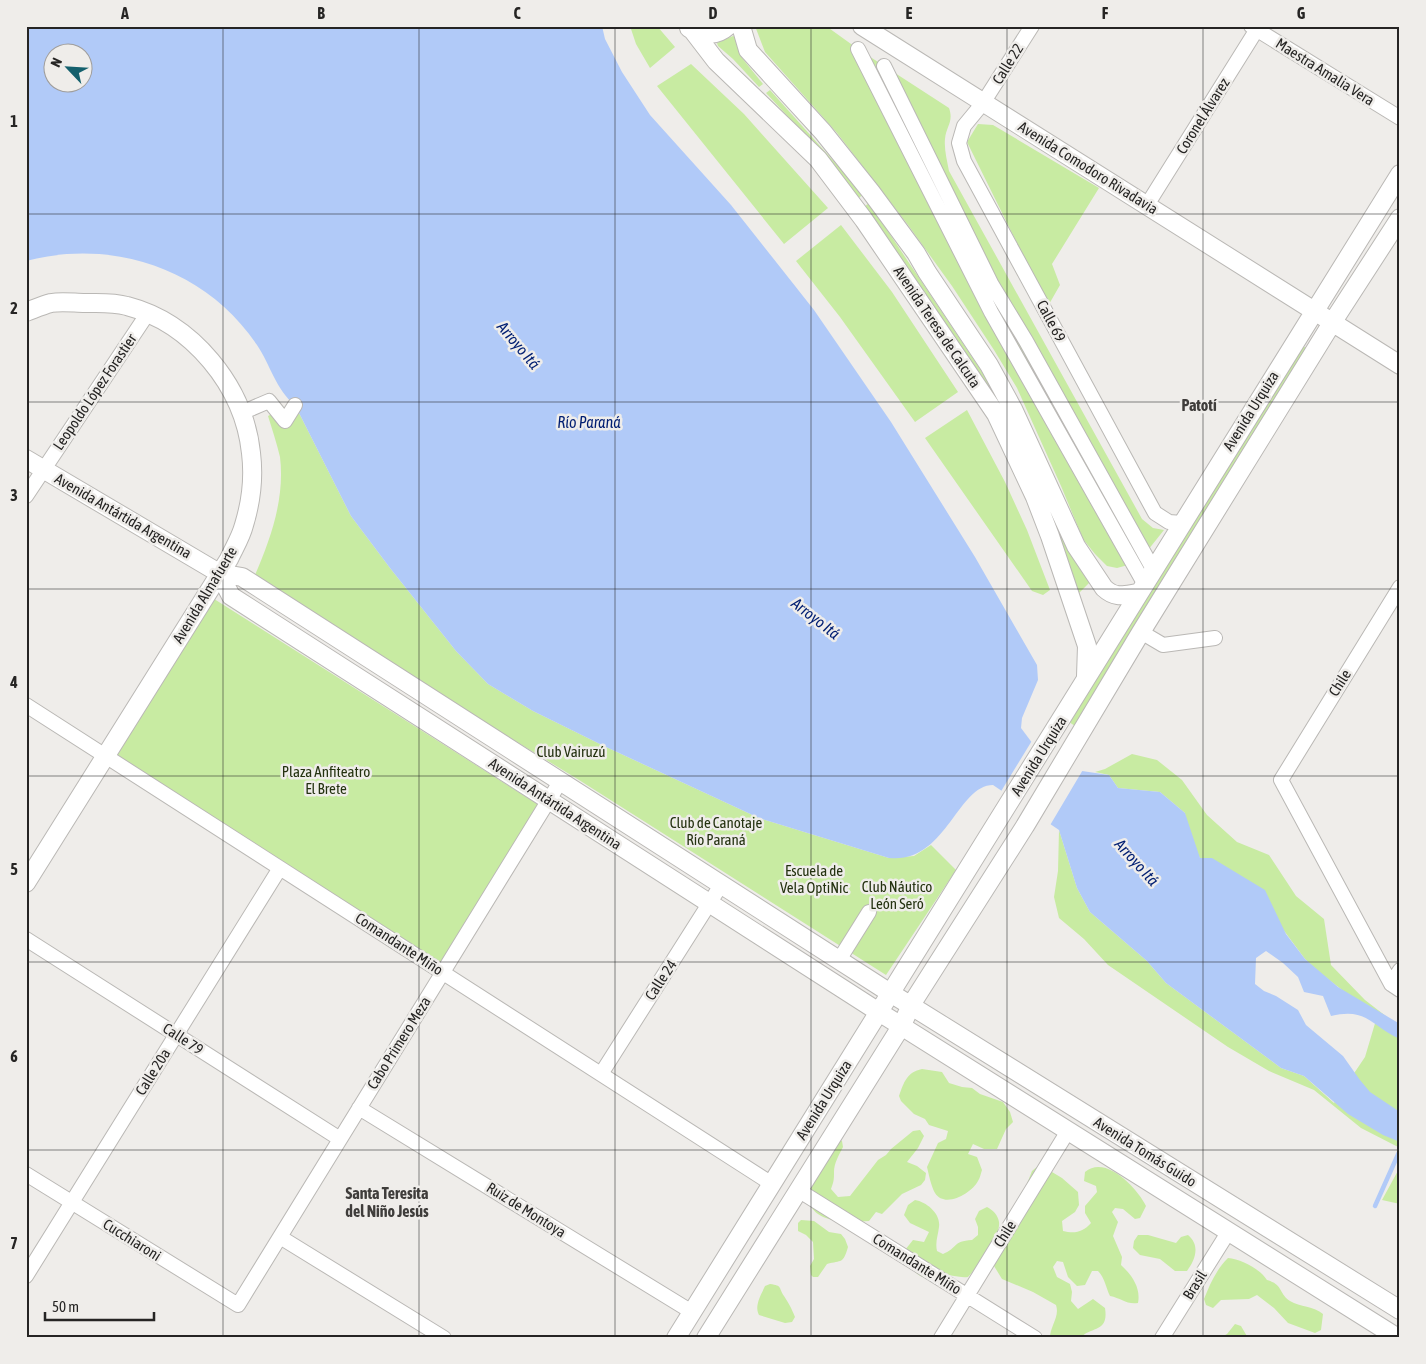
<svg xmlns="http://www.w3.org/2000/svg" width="1426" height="1364" viewBox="0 0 1426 1364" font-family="'Asap Condensed',sans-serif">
  <rect width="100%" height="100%" fill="#efedea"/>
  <path fill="#c8eba2" d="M630,26H657L675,47L650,68L636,44Z
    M755,26H826L858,49L949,108C954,122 946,126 945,139C944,149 947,160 949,171L1142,519L1153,528L1164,530L1144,555L1128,565L1117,568L1107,566L1095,554L1083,539L1061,486L1017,388L994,350L952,286L908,225L837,133L765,52Z
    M733,36L735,37L742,58L763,84L759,87L733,59L718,46L717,43Z
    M691,64L744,114L828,208L784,244L657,86Z
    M770,90L863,194L858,199L806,136L766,93Z
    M978,124L993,125L1099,188L1052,264L1060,285L1048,306L967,142Z
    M869,203L994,390L1076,563L1091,576L1092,580L1079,593L1072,590L1012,431L973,365L864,207Z
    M841,225L892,292L958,392L915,422L840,317L796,261Z
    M1299,344L1310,350L1075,726L1069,722Z
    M290,404L295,405L351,516L390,568L456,651L488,684L533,711L604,746L759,818L889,858L914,856L931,845L956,870L886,975L579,780L432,690L255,575C271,538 285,498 280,457C277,444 272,429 268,416Z
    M967,410L1005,482L1027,530L1050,590L1043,595L1032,591L925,438Z
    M211,597L542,807L442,965L111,755Z
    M1132,754L1157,760L1182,780L1207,815L1237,842L1269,855L1296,896L1324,919L1331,965L1365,1000L1400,1027V1148L1361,1128L1314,1090L1269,1071L1228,1047L1108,965L1084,939L1059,918L1054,897L1058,871L1059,830L1077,888L1090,912L1147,961L1166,983L1281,1068L1304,1076L1334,1103L1365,1057L1376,1020L1350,996L1320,973L1305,959L1282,928L1200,858L1187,838L1185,813L1160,792L1118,788L1109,775L1095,772L1105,769Z
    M922,1069L942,1072L949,1083L962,1087L972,1088L980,1094L1003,1102L1010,1112L1013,1122L1006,1129L997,1149H984L973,1144L968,1154L977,1157L982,1170C981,1173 980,1178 978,1181C972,1193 945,1209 935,1193C931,1186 929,1175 927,1167L938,1143L946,1139L948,1131L929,1125L925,1119L914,1114L901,1101L899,1096C904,1082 907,1072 922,1069Z
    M920,1130L924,1136L918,1148L907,1162L917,1166L926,1173L925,1180L921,1185L902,1194L882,1214L876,1212L869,1221C851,1222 817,1225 809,1202C808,1198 808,1192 807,1187L838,1138L842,1141L843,1147C839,1155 834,1163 834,1172C834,1179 834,1181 831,1189L838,1197L850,1196L878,1160L886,1155L891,1149L913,1131Z
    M1046,1165L1052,1172L1062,1178L1078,1192L1079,1205L1075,1212L1062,1221L1063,1231C1075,1234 1083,1232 1091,1223L1085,1213V1206L1097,1192L1096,1186L1084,1181L1085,1172C1106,1154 1138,1189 1146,1206L1140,1218L1135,1219L1123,1209L1115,1208L1112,1212L1118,1222L1113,1236L1122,1257L1121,1265C1132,1275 1141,1288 1138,1303C1127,1305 1121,1298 1110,1296C1106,1288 1105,1278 1098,1271H1092L1085,1285L1077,1286L1068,1277L1063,1262L1057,1261L1053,1267L1057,1277L1070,1284L1072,1292L1071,1301L1078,1309L1093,1299L1105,1308C1109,1333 1091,1326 1080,1338H1050C1050,1326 1060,1317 1056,1305L1033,1292L1002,1279L994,1266V1254L1021,1199L1032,1171L1038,1166Z
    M1400,1167V1204L1382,1200Z
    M915,1200C927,1202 941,1214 939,1227C938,1236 935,1242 937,1251L943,1254C958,1248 952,1241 972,1240L978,1235V1227L975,1219L979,1211L987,1207C993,1210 998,1215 999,1222C1001,1237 977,1267 968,1277C960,1278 952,1275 944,1275C939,1276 933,1278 928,1278C913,1277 908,1262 905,1250L913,1240L924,1242L929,1232L910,1223L904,1215L908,1205Z
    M801,1220L814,1221L829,1232L841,1234L845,1239L848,1247C843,1264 842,1260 827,1264L818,1277H813L811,1275L810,1266L814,1259L813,1242L806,1235L798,1231V1223Z
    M1138,1235H1148L1176,1243L1181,1237L1188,1235C1200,1245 1196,1259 1187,1271H1175L1160,1259L1140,1255L1133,1248L1134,1241Z
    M1228,1258C1241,1259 1260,1269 1267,1280C1283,1284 1279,1294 1290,1301C1300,1307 1314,1306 1323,1314L1321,1330L1315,1333L1288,1323L1274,1308L1257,1295L1249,1299L1221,1300L1213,1308L1206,1305L1204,1299C1210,1284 1216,1270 1228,1258Z
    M770,1284C783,1286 778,1287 784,1296C789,1304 791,1307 795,1317L792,1322L785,1323L759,1315C754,1306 761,1295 765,1286Z
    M1235,1324L1241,1326L1248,1338H1220L1227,1334Z"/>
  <path fill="#b1caf8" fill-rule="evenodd" d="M26,26H602L605,39L622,72L650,115L731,205L784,272L814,310L891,422L975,557L1037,665L1038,680L1022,718L1021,728L1033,744L1082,771L1109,775L1118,788L1160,792L1185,813L1200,858H1212L1265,890L1286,934L1305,959L1338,987L1400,1024V1039C1371,1026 1367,1007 1331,1016L1323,996L1304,992L1298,977L1283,963L1266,951L1256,958L1255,984L1264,991L1276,996L1298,1010L1306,1025L1343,1056L1360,1080L1370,1092L1400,1112V1142L1383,1135L1348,1114L1304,1076L1281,1068L1166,983L1147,961L1090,912L1077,888L1059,830L993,785C957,785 946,864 889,858L759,818L604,746L533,711L488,684L456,651L390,568L351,516L295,405C276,390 270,364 257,345C206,269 113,238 26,261ZM52,52H82V82H52Z"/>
  <path fill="#efedea" d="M1033,739L1035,742L1084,768L1049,827L1000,793Z"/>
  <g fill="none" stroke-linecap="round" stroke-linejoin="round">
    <path stroke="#b1caf8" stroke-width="4.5" d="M1375,1206L1400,1150"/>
    <defs>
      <path id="minor" d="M1032,26L983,103L964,126L959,143L964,161L1155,513L1169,522L1182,523
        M1251,26L1400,118
        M858,49L991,312L1144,583
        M884,66L992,285L1026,341L1153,569
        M1147,205L1259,26
        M241,413L269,401L285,421L295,405
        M26,496L148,313
        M1400,587L1281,780L1391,984L1400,990
        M1141,632L1163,645L1215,638
        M26,705L772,1184
        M26,939L340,1139
        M839,960L869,912
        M1391,984L1400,970
        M601,1074L721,885
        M359,1108L692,1312
        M26,1174L238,1305L560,782
        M798,1190L1035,1338
        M280,1237L444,1338
        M26,1276L280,868
        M941,1338L1068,1131
        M1162,1338L1229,1231"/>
      <path id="major" d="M741,26L748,50L823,132L871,192L916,253L927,272L989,365L1013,409L1076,546L1104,588C1116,599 1124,595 1138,593
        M862,26L1400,365
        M689,28C701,37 717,36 728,26
        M693,31L716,61L818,159L864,220L996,414L1035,497L1050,536L1087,646L1086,676
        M26,312C34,309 43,305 51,303C62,301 75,303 85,303C99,303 113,302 127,306C192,323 244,386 251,453C254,477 251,502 244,525C241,537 234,548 229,559L26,883
        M26,459L219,573L242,577L884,989L1400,1310
        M219,573L231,596L871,1007L1398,1338
        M676,1338L1400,174
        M706,1338L902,1025L911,1005L1025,826L1141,632L1332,323L1400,218"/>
    </defs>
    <use href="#minor" stroke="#bab8b5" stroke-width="16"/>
    <use href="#major" stroke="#bab8b5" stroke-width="20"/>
    <use href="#minor" stroke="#fff" stroke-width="14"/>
    <use href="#major" stroke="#fff" stroke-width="18"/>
  </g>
  <path fill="none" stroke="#262524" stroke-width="1" stroke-opacity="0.55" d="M223,26V1338M419,26V1338M615,26V1338M811,26V1338M1007,26V1338M1203,26V1338M26,214H1400M26,402H1400M26,589H1400M26,776H1400M26,962H1400M26,1150H1400"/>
  <g text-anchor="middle" stroke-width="5" stroke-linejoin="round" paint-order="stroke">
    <g font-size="15" fill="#262524" stroke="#efedea">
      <text transform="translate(1008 64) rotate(-58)" y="5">Calle 22</text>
      <text transform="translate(1325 72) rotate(32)" y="5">Maestra Amalia Vera</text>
      <text transform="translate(1203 116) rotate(-58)" y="5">Coronel Álvarez</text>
      <text transform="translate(1088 168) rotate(32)" y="5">Avenida Comodoro Rivadavia</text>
      <text transform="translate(1051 321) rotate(62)" y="5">Calle 69</text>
      <text transform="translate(937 327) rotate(56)" y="5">Avenida Teresa de Calcuta</text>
      <text transform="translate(95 392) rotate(-56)" y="5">Leopoldo López Forastier</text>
      <text transform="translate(1251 411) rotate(-58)" y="5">Avenida Urquiza</text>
      <text transform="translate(123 516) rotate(30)" y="5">Avenida Antártida Argentina</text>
      <text transform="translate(205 595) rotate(-59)" y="5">Avenida Almafuerte</text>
      <text transform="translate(1340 683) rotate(-58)" y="5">Chile</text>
      <text transform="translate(1039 756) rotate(-58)" y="5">Avenida Urquiza</text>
      <text transform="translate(555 804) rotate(33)" y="5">Avenida Antártida Argentina</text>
      <text transform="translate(399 944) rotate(33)" y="5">Comandante Miño</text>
      <text transform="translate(661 980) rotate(-57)" y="5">Calle 24</text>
      <text transform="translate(183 1039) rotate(33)" y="5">Calle 79</text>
      <text transform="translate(399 1043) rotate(-58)" y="5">Cabo Primero Meza</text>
      <text transform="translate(153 1072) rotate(-58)" y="5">Calle 20a</text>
      <text transform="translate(824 1100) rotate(-58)" y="5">Avenida Urquiza</text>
      <text transform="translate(1145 1152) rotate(32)" y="5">Avenida Tomás Guido</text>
      <text transform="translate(526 1210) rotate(32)" y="5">Ruiz de Montoya</text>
      <text transform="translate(1005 1234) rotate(-58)" y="5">Chile</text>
      <text transform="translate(132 1240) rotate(32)" y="5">Cucchiaroni</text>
      <text transform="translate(917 1264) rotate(32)" y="5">Comandante Miño</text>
      <text transform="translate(1195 1285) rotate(-58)" y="5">Brasil</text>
    </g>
    <g font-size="15" fill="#243210" stroke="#efedea">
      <text x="571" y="757">Club Vairuzú</text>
      <text x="326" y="777">Plaza Anfiteatro<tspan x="326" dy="17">El Brete</tspan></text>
      <text x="716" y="828">Club de Canotaje<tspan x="716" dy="17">Río Paraná</tspan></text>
      <text x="814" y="876">Escuela de<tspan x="814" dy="17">Vela OptiNic</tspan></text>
      <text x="897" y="892">Club Náutico<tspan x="897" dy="17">León Seró</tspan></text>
    </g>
    <g font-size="16" font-style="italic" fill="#001e72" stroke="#efedea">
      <text transform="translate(519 345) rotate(50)" y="6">Arroyo Itá</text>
      <text x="589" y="428">Río Paraná</text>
      <text transform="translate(816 618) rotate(38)" y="6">Arroyo Itá</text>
      <text transform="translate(1137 862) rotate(48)" y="6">Arroyo Itá</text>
    </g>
    <g font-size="16" font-weight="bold" fill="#3f3d3b" stroke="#efedea">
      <text x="1199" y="411">Patotí</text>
      <text x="387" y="1199">Santa Teresita<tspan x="387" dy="18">del Niño Jesús</tspan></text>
    </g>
  </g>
  <rect width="1426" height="1364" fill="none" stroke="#efedea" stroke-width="55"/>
  <g transform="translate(68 68) rotate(295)"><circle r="24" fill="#efedea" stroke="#9f9d9b"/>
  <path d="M0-4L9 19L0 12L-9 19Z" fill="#14606d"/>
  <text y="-8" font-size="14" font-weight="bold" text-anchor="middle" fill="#262524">N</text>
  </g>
  <path d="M45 1312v8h109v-8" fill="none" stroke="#262524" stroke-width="2.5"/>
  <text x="52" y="1312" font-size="15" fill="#262524" stroke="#efedea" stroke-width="4" paint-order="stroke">50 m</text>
  <rect x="28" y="28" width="1370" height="1308" fill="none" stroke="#262524" stroke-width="2"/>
  <g font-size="16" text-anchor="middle" font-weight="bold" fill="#262524">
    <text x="125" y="19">A</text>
    <text x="321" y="19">B</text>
    <text x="517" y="19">C</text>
    <text x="713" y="19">D</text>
    <text x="909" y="19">E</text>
    <text x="1105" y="19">F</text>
    <text x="1301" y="19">G</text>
    <text x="14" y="127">1</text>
    <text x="14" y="314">2</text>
    <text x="14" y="501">3</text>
    <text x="14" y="688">4</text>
    <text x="14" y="875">5</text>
    <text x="14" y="1062">6</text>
    <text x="14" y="1249">7</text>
  </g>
</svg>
